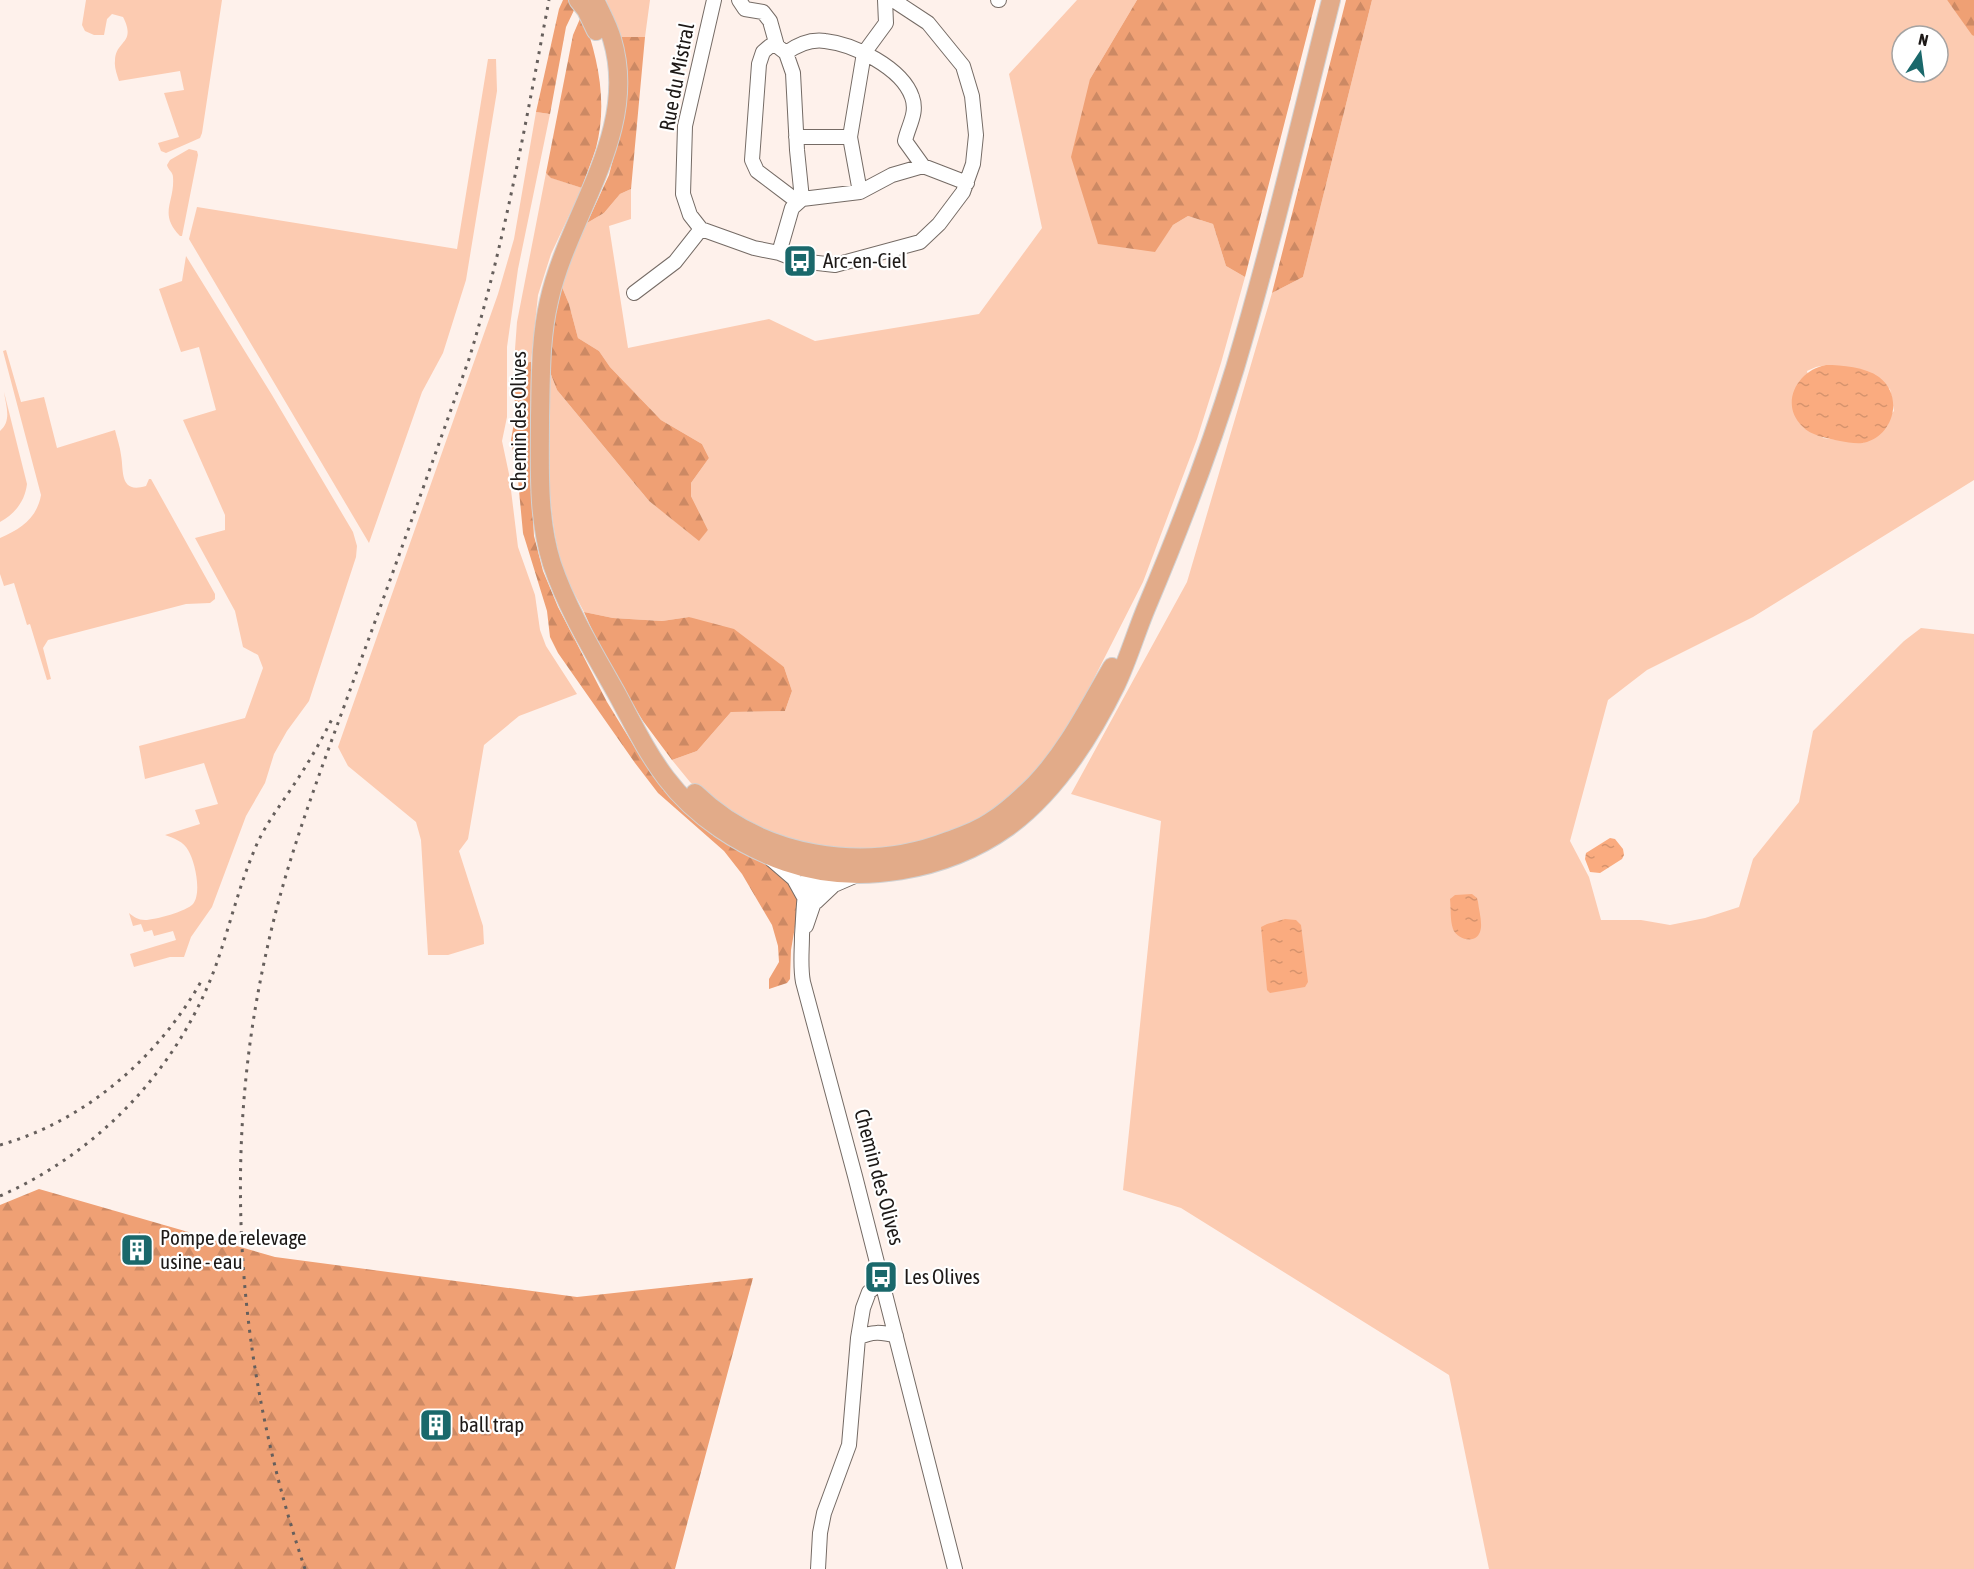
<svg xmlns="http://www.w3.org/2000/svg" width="1974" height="1569" viewBox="0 0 1974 1569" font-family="'Asap Condensed',sans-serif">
  <defs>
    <pattern id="forest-firs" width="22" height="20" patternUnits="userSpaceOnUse" patternTransform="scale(1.5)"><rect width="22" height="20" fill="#efa074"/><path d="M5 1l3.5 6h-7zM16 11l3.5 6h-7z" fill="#cc8964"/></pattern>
    <pattern id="water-ripples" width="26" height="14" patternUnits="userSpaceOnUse" patternTransform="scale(1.5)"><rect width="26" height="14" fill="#faab7f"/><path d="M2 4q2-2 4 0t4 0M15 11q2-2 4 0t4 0" fill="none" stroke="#d6936d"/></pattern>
  </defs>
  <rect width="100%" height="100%" fill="#fef1eb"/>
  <path fill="#fccbb1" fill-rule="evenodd" d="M86,0H222L202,133L200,138L166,153L161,151L158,143L179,137L164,93L184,90L180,71L119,81C117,75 114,67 115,61C115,40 137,44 123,17L112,14L107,19L104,35H94L85,31L82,25Z
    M606,0H650L645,37H620Z
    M1077,0H1137L1090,79L1154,252L1173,225L1188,216L1213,224L1226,266L1245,277L1221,363L1197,439L1143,582L1079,708L1049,756L1021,789L989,814L954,834L867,852L797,845L726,814L690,782L672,760L697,751L731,712L785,711L792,691L784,667L689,617L662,621L613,618L584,612C577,598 567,582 562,566C544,503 549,437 550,372L557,390L649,501L699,540L708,530L691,496V483L709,458L702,444L661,420L610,367L599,351L578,338L569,304L562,287L570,260L587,223L604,213L620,194L631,189V219L609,226L628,348L769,319L815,341L979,314L1042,228L1009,74Z
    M1372,0H1947L1974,36V480L1753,617L1647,670L1608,700L1570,841L1589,877L1601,920H1641L1670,925L1705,918L1739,907L1753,859L1799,802L1813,731L1904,641L1921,628L1974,634V1569H1489L1449,1375L1181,1208L1123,1190L1161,821L1071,794L1187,582L1272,293L1303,277ZM1902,36H1938V72H1902ZM1826,365L1890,389L1894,411L1863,443L1823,438L1807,371L1816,367Z
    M488,59H496L497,91L466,280L443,353L422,392L369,543L189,239L197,207L457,249Z
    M536,112L550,114L518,269L507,347V417L502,441L509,474L518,547L535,595L540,630L546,646L577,694L519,716L484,745L468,839L459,851L483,926L484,944L448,955H428L421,840L416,822L348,766L338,747L498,294L514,239Z
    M189,149L197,151L198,155L182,236H180C158,213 175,203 173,177C173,172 168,170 167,165L170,160Z
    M546,173L552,178L582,188L551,254L538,295L531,362L514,363L517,322Z
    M186,256L272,395L353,532L357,546L356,557L309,701L287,731L274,754L265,783L246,816L212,907L191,937L184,957H170L134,967L130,954L176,940L173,931L154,936L152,930L144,932L141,924L133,926L129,913C134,917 138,920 145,920C155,920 187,911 193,904C202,893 195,861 188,850C184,842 174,838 165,835L200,824L195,810L218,804L204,763L145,779L139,746L245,718L263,668L258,655L243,647L235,611L195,538L225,530V515L183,420L216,410L199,347L181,352L159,289L182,281Z
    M6,350L21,402L44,397L57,448L115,430C117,438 120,447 121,455C124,471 119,494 146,486L149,479H151L215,594V599L210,603L186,604L48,640L43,648L51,679L47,680L30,624L27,625L14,583L4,586L0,574V538C21,529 37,518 41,495L3,351Z
    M4,392L27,484C25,501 15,514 0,522V431C12,421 6,406 4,392Z"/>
  <path fill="url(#forest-firs)" d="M563,0H574L577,4L566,27L550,114L536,112L559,9Z
    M1137,0H1316L1245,277L1226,266L1213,224L1188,216L1173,225L1155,252L1098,244L1071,157L1090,79Z
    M1346,0H1372L1303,277L1272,293Z
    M1947,0H1974V36L1972,35Z
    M582,14C598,57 608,102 596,148C592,161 586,174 582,188L551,178L546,173L573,35Z
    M620,37H645L631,189L620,194L604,213L587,223L609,175L618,140Z
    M562,287L569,304L578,338L599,351L610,367L661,420L702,444L709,458L691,483V496L708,530L699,541L649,501L557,390L550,372L553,326Z
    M531,362L530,470L534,536L543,571L558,607L607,702L637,751L658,778L770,864L796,889L799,903L791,950L790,979L787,983L769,989V979L779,962L778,946L772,925L742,874L724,851L658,793L635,763L558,653L550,637L547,611L523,533L518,480L511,440L515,417L514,363Z
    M584,612L613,618L662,621L689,617L734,629L784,667L792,691L785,711L731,712L697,751L672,760L643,721L605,659Z
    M39,1189L275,1257L577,1297L753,1278L675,1569H0V1205Z"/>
  <path fill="url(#water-ripples)" d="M1826,365C1842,365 1865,367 1879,377C1903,395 1895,433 1867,442C1858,445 1848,442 1840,441C1827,438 1811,436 1802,426C1779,403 1798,370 1826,365Z
    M1610,838L1615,839L1623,849L1624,855L1622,859L1600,873L1590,872L1585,859L1586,853Z
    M1472,894L1477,898L1478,902C1479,911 1483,924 1480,932C1475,945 1457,939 1453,929C1450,920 1451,909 1450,899L1455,895Z
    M1285,919L1296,920L1301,925L1308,982L1305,987L1270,993L1267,990L1261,927L1267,924Z"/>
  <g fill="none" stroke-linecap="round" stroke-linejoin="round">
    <defs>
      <path id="minor" d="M739,0L745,9L763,12L770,21L777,46
        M998,0H999
        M786,53C797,45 811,39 825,41C854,44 902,68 912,97C918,113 908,126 905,141L923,166L967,183
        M786,53L777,46H770L763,52L759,64L752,160L757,171L798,202
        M786,53L793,73L797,150L802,199
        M796,137H850
        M860,192L850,137L864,53L886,23L885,0
        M701,229L754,248L779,253L800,261L835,265L920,242L939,224L963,192L973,164L976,135L972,96L963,66L928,23L893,0
        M701,229L690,215L683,194L685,126L714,0
        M779,253L792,208L802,199L860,192L892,175L923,166
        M634,293L675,262L701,229
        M772,860L794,879L804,897
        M814,860C803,885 804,909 802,935C802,951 800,966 803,982L855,1176L955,1569
        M816,902L834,885L857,875
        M806,926L821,882L820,863
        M858,1338C872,1331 882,1332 896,1336
        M818,1569L820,1533L824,1513L849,1445L858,1338L863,1308L869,1292L882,1281"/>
      <path id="major" d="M578,0L586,10L596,31
        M595,0C601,13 608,25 612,39C640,132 568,214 549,301C540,339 541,378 540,417C540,466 537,517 552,564C568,611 594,653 618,696C633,724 647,753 666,778C695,817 741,846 786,862C858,887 946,871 1008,827C1056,792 1090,738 1116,685C1128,660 1136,632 1147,606C1180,528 1210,450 1235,368C1271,247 1300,123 1331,0
        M695,793C761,857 863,874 948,841C962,836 977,831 990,822C1006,812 1021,798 1035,784C1067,751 1089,706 1112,667"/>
    </defs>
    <use href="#minor" stroke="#756b65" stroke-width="16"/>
    <use href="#major" stroke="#d2d1d1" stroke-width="20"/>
    <use href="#minor" stroke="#fff" stroke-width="14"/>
    <use href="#major" stroke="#e2ab89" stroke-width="18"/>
    <path stroke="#665f5c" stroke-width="3" stroke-dasharray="3 6" stroke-linecap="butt" d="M0,1145C86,1121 160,1056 203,978
      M0,1196C99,1152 177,1070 215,968C229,929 238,889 254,851C263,828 277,810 291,789C306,767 320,743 332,719
      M305,1569C237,1368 220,1156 267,949C287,856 322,768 354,679C393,573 431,466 469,359C505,242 526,121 549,0"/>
  </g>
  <defs>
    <symbol id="bus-square" viewBox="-11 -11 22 22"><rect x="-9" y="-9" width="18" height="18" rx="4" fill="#1a686b" stroke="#fff"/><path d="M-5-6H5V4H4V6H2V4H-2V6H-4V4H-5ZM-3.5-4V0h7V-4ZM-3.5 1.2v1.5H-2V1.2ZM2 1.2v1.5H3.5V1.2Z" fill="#fff"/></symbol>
    <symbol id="building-square" viewBox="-11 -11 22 22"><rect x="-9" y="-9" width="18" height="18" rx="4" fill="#1a686b" stroke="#fff"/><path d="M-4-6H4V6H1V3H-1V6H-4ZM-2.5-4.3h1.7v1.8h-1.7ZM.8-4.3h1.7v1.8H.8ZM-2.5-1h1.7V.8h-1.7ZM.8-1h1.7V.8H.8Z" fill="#fff"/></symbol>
  </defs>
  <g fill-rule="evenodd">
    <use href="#bus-square" x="781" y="242" width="38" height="38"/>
    <use href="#building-square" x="118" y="1231" width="38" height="38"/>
    <use href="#bus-square" x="862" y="1258" width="38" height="38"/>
    <use href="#building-square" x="417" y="1406" width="38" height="38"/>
  </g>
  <g text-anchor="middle" stroke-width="4.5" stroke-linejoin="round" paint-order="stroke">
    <g font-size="21" fill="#1d1917" stroke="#fff">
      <text transform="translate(677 77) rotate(-79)" y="7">Rue du Mistral</text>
      <text transform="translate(519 421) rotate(-90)" y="7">Chemin des Olives</text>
      <text transform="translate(879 1177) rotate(75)" y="7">Chemin des Olives</text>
    </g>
    <g font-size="21" fill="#1d1917" stroke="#fff" text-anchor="start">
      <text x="823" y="268">Arc-en-Ciel</text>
      <text x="160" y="1245">Pompe de relevage<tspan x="160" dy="24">usine - eau</tspan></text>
      <text x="904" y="1284">Les Olives</text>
      <text x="459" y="1432">ball trap</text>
    </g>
  </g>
  <g transform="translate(1920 54) rotate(13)"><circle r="28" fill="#ffffff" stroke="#a5a3a2" stroke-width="1.5"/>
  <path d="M0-4.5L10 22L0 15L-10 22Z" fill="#1a686b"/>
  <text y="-9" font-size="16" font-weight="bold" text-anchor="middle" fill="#1d1917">N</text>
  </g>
</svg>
